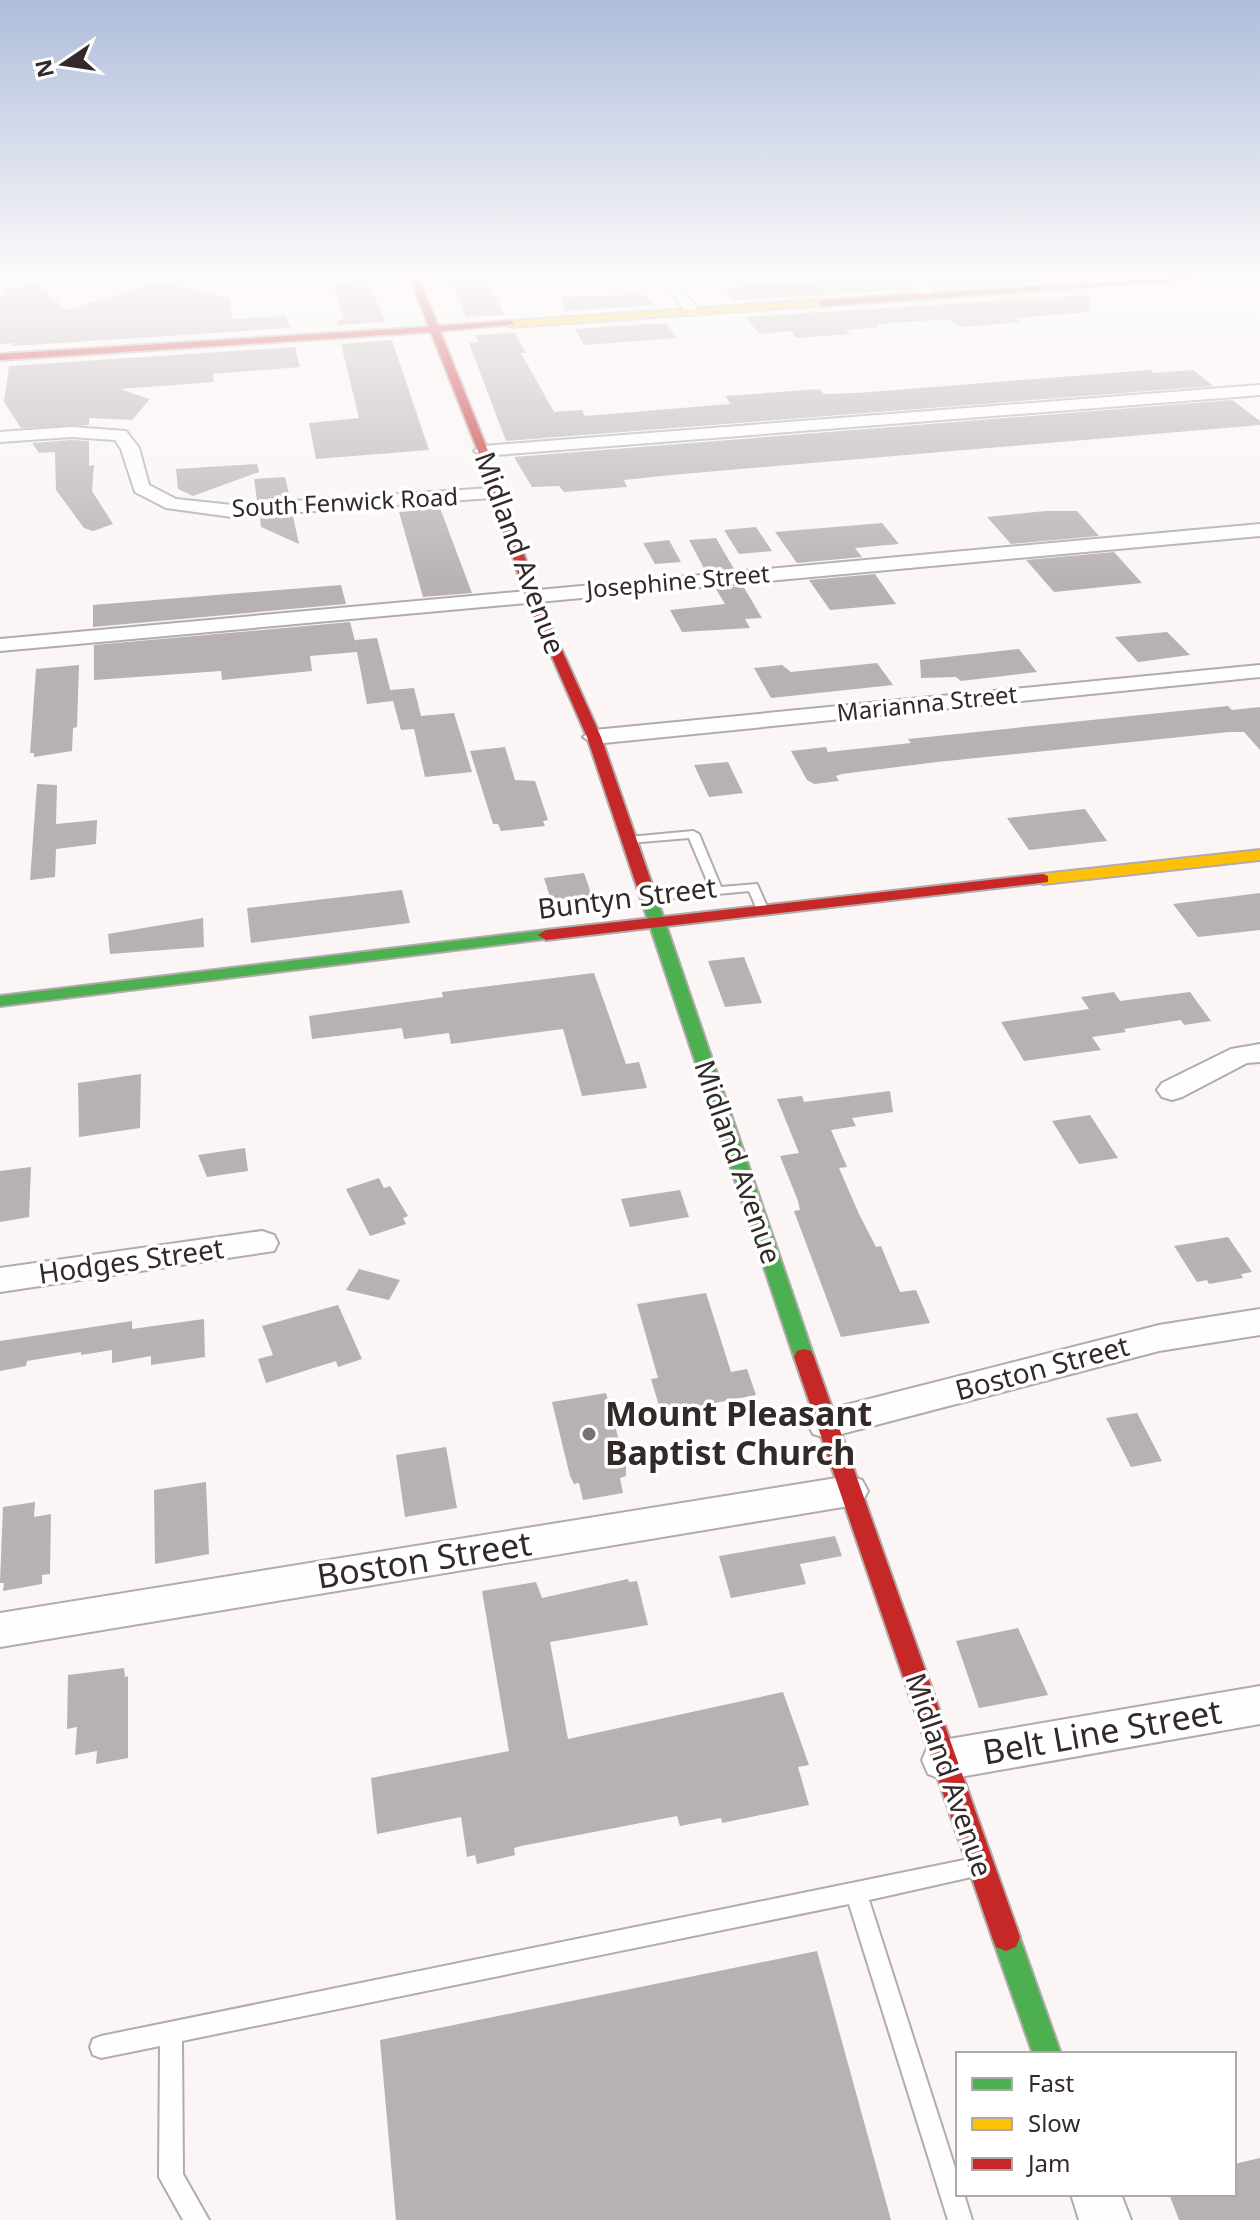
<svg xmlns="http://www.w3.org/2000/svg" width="1260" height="2220" viewBox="0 0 1260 2220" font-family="'Noto Sans',sans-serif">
  <rect width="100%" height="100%" fill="#fbf5f5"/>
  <path fill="#b8b1b1" d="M888,278H902L912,289L733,300L723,287Z
    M924,278H1085L934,287Z
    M485,279L505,315L466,317L451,281Z
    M368,280L385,322L338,325V320H344L332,284Z
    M160,281L229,298L232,319L286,316L290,328L13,346V343L0,344V296L7,295L2,289L37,284L67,310Z
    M644,294L653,305L565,311L561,297Z
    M1089,295L1090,312L1015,318L1020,322L960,327L947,319L877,324L880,327L846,330L850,334L796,338L791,331L759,334L746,317Z
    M666,323L677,338L584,345L575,329Z
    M515,333L526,353H521L554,412L582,410L585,416L730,404L726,396L819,389L824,394L857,393L1150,370L1154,373L1193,370L1213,386L506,441L469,343L479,342L475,335Z
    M392,340L429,450L316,459L309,423L359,418L341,344Z
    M295,347L300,367L213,374L214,382L120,389L150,399L132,420L89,418V425L21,428L4,402L9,366Z
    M1232,400L1260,421V425L671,475L624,480L627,487L564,492L559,486L532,487L514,457Z
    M71,440L89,441V466L94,465L92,491L113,524L93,531L84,528L56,490L55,452L39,453L32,443Z
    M257,464L259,472L193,496L178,489L176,469Z
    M285,477L290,498L257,500L254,479Z
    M440,508L472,593L423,597L399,512Z
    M1045,511H1077L1099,536L1011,544L987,517Z
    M293,516L299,544L261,527L260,518Z
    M882,523L899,544L855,548L862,557L797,563L775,532Z
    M756,527L772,551L739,554L724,530Z
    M716,538L734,569L706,572L689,540Z
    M669,540L681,562L655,564L643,543Z
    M1114,552L1142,583L1054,592L1026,560Z
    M875,574L896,604L830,610L809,580Z
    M341,585L346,604L93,627V605Z
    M743,586L762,618L745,619L750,628L682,632L670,610L725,604L716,589Z
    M350,622L357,649L355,640L377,638L393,701L367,704L357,652L310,656L312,671L222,680L221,671L94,680V645Z
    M1167,632L1190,655L1138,662L1115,637Z
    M1019,649L1037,672L961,681L956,677L921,678L920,660Z
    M877,663L893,685L771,698L754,668L782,665L791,672Z
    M79,665L77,727L73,728L72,751L34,757V753H30L36,669Z
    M414,688L421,716L454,713L472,772L425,777L414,729L401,730L390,690Z
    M1228,706L1232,710L1260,707V750L1244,732H1229L937,762L842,774L836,776L839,781L814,784L807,780L791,751L826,747L828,752L911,743L908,739Z
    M505,747L515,780L535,781L548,820L543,821L545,826L501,831L498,824H493L470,751Z
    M728,762L743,793L709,797L694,765Z
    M37,784L57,785L56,824L97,820L96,844L56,849L55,877L30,880Z
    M1085,809L1107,841L1029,850L1007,818Z
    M584,873L592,896L551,900L544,878Z
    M402,890L410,923L251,943L247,908Z
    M1260,893V930L1198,937L1173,904Z
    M203,918L204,947L110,954L108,934Z
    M744,957L762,1003L725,1007L708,961Z
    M594,973L626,1064L639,1062L647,1088L582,1096L563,1029L451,1044L449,1033L404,1039L402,1028L312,1039L309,1016L443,997L442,992Z
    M1114,992L1120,1001L1190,992L1211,1021L1184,1025L1181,1020L1124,1029L1126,1032L1092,1037L1101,1050L1024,1061L1001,1022L1089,1009L1081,997Z
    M141,1074L140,1128L79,1137L78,1083Z
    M890,1091L893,1112L852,1118L856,1126L831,1130L847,1167L839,1168L859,1214L876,1247L881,1246L900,1292L916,1290L930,1323L841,1337L794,1211L800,1210L798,1201L780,1156L799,1153L777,1099L802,1096L804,1102Z
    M1090,1115L1118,1158L1079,1164L1052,1121Z
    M245,1148L248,1171L207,1177L198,1155Z
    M31,1167L29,1217L0,1222V1171Z
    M379,1178L384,1188L390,1186L408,1216L403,1218L406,1224L370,1236L346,1189Z
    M680,1190L689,1217L630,1227L621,1199Z
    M1228,1237L1252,1272L1241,1274L1243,1278L1209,1284L1207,1280L1197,1282L1174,1246Z
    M359,1269L400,1280L389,1300L346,1290Z
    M706,1293L731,1372L747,1369L756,1395L699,1406L701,1413L663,1419L651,1379L658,1378L637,1304Z
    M338,1305L362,1359L338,1367L336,1361L266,1383L258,1359L273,1355L262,1326Z
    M204,1319L205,1357L151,1365V1356L112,1363V1350L81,1355V1352L27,1361L26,1366L0,1371V1341L132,1321V1329Z
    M606,1393L626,1466V1476L620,1478L623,1493L583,1500L579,1483L574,1484L570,1476L552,1402Z
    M1137,1413L1162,1461L1131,1467L1106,1418Z
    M446,1447L457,1508L405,1517L396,1455Z
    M206,1482L209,1554L155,1564L154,1490Z
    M35,1502L34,1517L51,1514L50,1574L42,1575V1584L3,1591L4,1583H0L3,1507Z
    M835,1536L842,1556L800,1564L806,1584L731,1598L719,1556Z
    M628,1579L629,1582L637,1581L648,1625L550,1642L568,1739L783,1692L809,1765L798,1767L809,1805L722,1823L721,1818L680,1826L677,1816L521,1846L514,1848L515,1855L477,1864L475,1855L467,1857L461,1817L377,1834L371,1778L509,1751L482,1591L536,1582L542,1598Z
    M1018,1628L1048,1695L979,1708L956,1641Z
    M124,1668L125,1677L128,1676V1758L96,1764L97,1751L75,1755L77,1727L67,1729L68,1675Z
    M817,1951L891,2220H396L380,2040Z
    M1260,2158V2220H1179L1169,2194H1234V2164Z"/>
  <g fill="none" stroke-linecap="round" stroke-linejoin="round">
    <defs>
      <path id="lane" d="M693,831L699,834L721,887L757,884L769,911L767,914H759L749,891L645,901L643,898L649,894L710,888L689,838L629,843L623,840L629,837Z
        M969,1859L976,1862L979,1869L976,1876L869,1900L958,2177V2194H964L972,2220H948L849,1904L182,2041L183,2174L209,2220H183L159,2177L160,2046L101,2058L93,2055L90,2047L93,2039L101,2036Z"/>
      <path id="street" d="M660,278H674L700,312L698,315H688Z
        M905,278H920L939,296L927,299Z
        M1260,385V395L483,456L474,451L483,446Z
        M71,427L126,431L139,448L149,485L176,499L232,505L491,488L500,493L491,498L232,517L166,508L135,492L121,449L115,440L71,437L0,442V432Z
        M1260,524V536L0,651V639Z
        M1260,665V677L594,744L583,737L594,730Z
        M1260,1044V1062L1247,1063L1182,1097L1172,1100L1162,1097L1157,1090L1162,1083L1231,1049Z
        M262,1231L274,1235L278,1243L274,1251L0,1292V1268Z
        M1260,1309V1335L1159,1351L826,1438L813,1434L808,1424L813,1414L826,1410L1159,1325Z
        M849,1476L862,1480L868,1491L862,1502L849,1506L0,1647V1613Z
        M1260,1686V1724L943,1780L928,1774L922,1760L928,1746L943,1740Z
        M1071,2194H1121L1131,2220H1079Z"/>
      <path id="fast" d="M645,882L653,887L814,1357L811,1363L804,1365L797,1363L794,1357L637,887Z
        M546,930L554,935L552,938L0,1006V996Z
        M1006,1923L1016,1927L1061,2054H1033L992,1937L996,1927Z"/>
      <path id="slow" d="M822,300L825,305L511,327L507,324L511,321Z
        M1260,850V860L1043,884L1035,879L1043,874Z"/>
      <path id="jam" d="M410,278H418L438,326L511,321L515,324L440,331L488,451L496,493L522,548L537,595L601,737L653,887L650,890H640L637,887L587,737L525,595L510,548L486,493L478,451L431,332L0,360V354L429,327Z
        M1176,278H1211L822,306L818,303L822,300Z
        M1043,874L1048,876V882L546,940L538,935L546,930Z
        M804,1349L811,1351L814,1357L1020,1937L1016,1947L1006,1951L996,1947L992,1937L794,1357L797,1351Z"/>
    </defs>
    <use href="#lane" stroke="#b2abab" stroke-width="4"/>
    <use href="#street" stroke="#b2abab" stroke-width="4"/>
    <use href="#fast" stroke="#b2abab" stroke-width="4"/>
    <use href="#slow" stroke="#b2abab" stroke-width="4"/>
    <use href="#jam" stroke="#b2abab" stroke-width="4"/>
    <use href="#lane" fill="#fefefe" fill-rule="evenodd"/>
    <use href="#street" fill="#fefefe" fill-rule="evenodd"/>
    <use href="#fast" fill="#4caf50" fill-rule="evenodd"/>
    <use href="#slow" fill="#ffc107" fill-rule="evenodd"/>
    <use href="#jam" fill="#c62828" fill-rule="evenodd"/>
  </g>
  <linearGradient id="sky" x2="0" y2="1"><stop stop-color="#aebddb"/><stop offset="0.47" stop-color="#fdfafa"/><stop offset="1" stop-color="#fdfafa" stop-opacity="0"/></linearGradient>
  <rect width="1260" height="588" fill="url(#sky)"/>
  <circle fill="#797070" stroke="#fff" stroke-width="3" cx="589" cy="1434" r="8"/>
  <g text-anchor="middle" stroke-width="7" stroke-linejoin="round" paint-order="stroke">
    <g font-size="24" fill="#332929" stroke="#fff">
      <text transform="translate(345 503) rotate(-3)" y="8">South Fenwick Road</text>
      <text transform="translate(678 582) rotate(-5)" y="8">Josephine Street</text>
      <text transform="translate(927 704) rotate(-6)" y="8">Marianna Street</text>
    </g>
    <g font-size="28" fill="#332929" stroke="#fff">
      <text transform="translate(520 553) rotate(70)" y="10">Midland Avenue</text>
      <text transform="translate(627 898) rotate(-7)" y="10">Buntyn Street</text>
      <text transform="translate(738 1162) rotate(71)" y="10">Midland Avenue</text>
      <text transform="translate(131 1261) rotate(-8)" y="10">Hodges Street</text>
      <text transform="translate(1042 1368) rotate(-15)" y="10">Boston Street</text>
      <text transform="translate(949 1775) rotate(71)" y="10">Midland Avenue</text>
    </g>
    <g font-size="34" font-weight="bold" fill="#332929" stroke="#fff" text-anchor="start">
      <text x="605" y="1426">Mount Pleasant<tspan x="605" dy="39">Baptist Church</tspan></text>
    </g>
    <g font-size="34" fill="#332929" stroke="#fff">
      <text transform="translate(424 1560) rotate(-9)" y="12">Boston Street</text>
      <text transform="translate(1102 1732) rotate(-10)" y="12">Belt Line Street</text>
    </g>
  </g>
  <rect x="956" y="2052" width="280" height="144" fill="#ffffff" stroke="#ada9a9" stroke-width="2"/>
  <rect x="972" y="2078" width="40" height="12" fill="#4caf50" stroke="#ada9a9" stroke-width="2"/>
  <text x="1028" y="2092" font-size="24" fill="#332929">Fast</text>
  <rect x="972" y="2118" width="40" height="12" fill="#ffc107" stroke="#ada9a9" stroke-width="2"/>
  <text x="1028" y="2132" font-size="24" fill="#332929">Slow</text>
  <rect x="972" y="2158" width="40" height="12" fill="#c62828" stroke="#ada9a9" stroke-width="2"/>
  <text x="1028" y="2172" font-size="24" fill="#332929">Jam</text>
  <g transform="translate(64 64) rotate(257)" stroke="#ffffff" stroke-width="6" paint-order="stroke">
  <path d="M0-6L14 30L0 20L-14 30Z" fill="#332929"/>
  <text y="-12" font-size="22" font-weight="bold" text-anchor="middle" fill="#332929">N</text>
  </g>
</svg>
